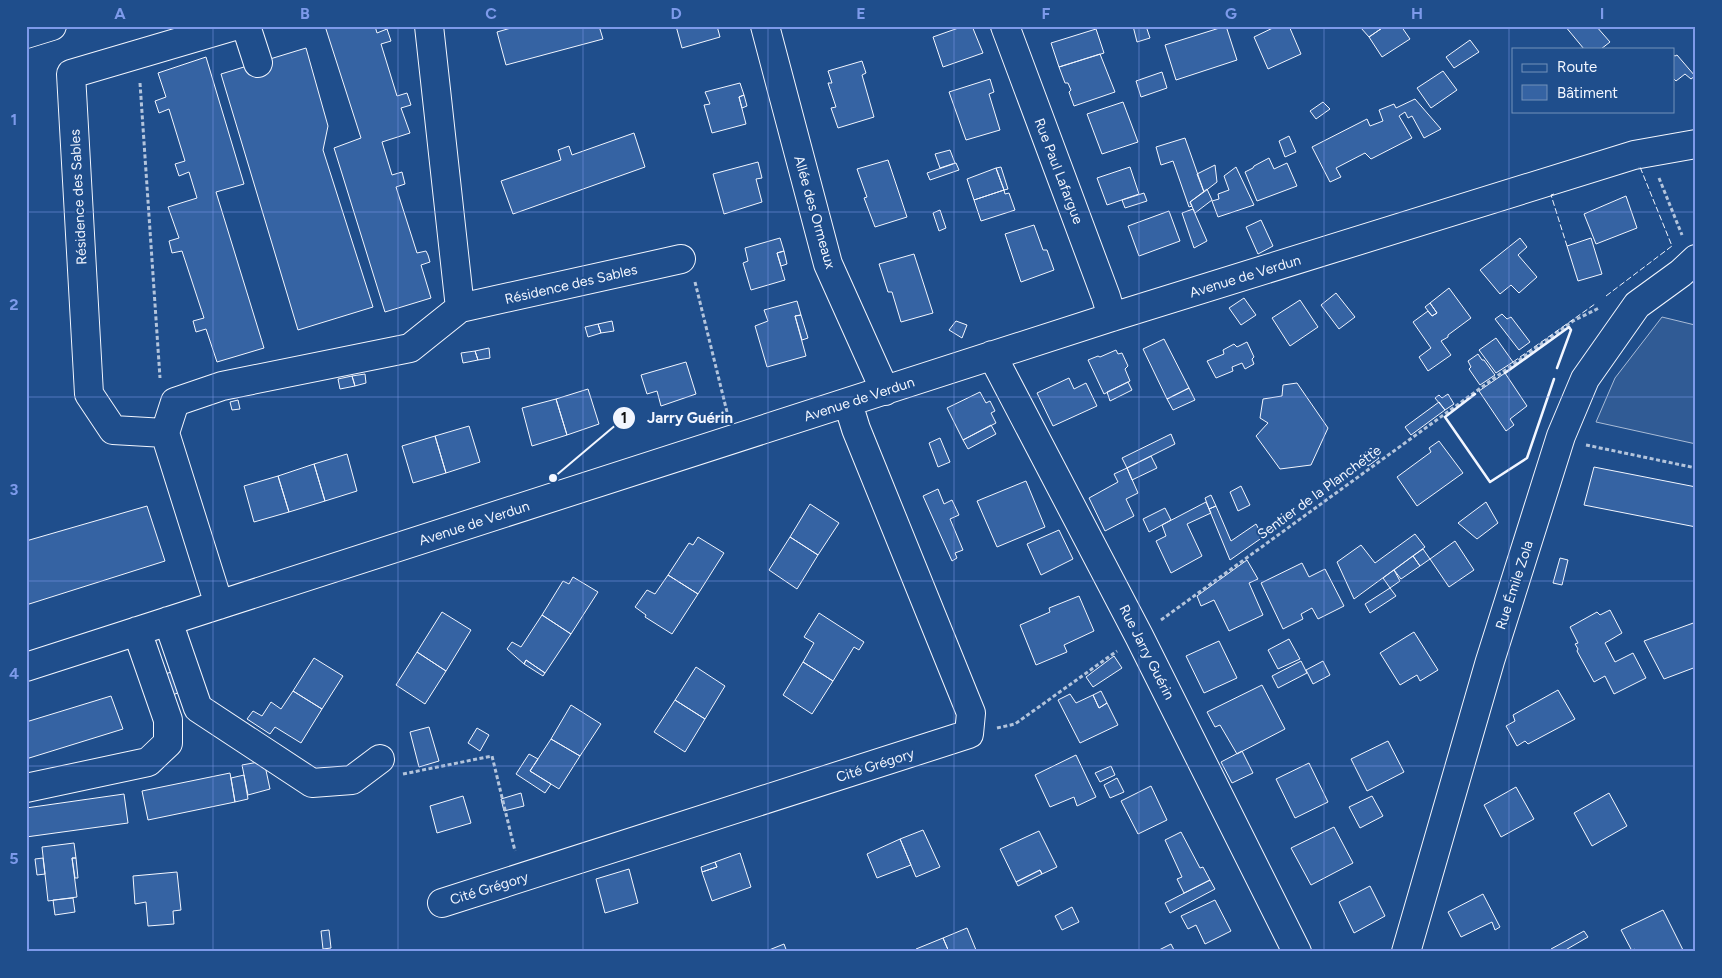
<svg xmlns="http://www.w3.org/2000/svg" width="1722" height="978" viewBox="0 0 1722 978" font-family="Figtree,sans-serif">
  <rect width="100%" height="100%" fill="#1f4e8c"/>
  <path fill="#305b95" stroke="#a8bbd7" d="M1662,317L1695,325L1696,321V444L1596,422L1615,378Z"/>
  <path fill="#3563a3" stroke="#f2f6ff" d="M325,26H375L377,33L387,29L391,41L381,44L397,96L407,93L411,105L401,108L410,133L382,142L392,175L402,172L405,184L396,187L417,253L426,251L428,255L430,262L421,265L431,298L385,312L334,148L361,138Z
    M518,26H599L603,39L506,65L497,32Z
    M676,26H717L720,37L682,48Z
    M964,26H972L983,53L943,67L933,37Z
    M1133,26H1146L1150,38L1137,42Z
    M1226,26L1237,60L1176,80L1165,45Z
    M1277,26H1289L1301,54L1268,69L1254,37Z
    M1363,26H1385L1369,37L1361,28Z
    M1385,26H1401L1410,39L1382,57L1369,37Z
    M1565,26H1596L1610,42L1601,49H1584Z
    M1096,29L1104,53L1059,67L1051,43Z
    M1470,40L1479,52L1454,68L1446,57Z
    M306,48L328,126L323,150L373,307L298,330L221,74Z
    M1100,54L1115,92L1074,106L1069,92L1071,90L1068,83H1065L1059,67Z
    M1673,55L1675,56L1677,55L1695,76L1691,79L1685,74L1676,81L1673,78Z
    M206,57L244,184L216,192L264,348L217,362L206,329L196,332L193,321L204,318L182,251L172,253L169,241L179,238L168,207L197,198L189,172L179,176L175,164L185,161L169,109L159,113L155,101L166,97L158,73Z
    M862,61L866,73L862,75L874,117L838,128L831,108L836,107L828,83H832L828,71Z
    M1443,71L1457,90L1431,108L1417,88Z
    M1162,72L1167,88L1141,97L1136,81Z
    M990,79L994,92L989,94L1000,130L966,140L949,92Z
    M740,83L744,95L739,97L746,124L712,133L704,105L710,104L705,92Z
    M744,95L747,106L742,108L739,97Z
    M1415,99L1441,129L1424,138L1412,116L1408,118L1405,112L1399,116L1412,138L1371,159L1365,153L1336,168L1341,177L1330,182L1312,147L1367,119L1370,126L1383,121L1379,110L1394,104L1396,108Z
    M1123,102L1138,142L1102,154L1087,114Z
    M1323,102L1330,109L1316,119L1310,111Z
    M634,133L645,167L513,214L501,181L561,160L558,150L569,146L572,155Z
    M1289,136L1296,152L1285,157L1279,141Z
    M1185,138L1204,192L1190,202L1192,206L1189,207L1173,161L1161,165L1156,147Z
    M950,150L955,163L940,168L935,154Z
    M1269,158L1274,169L1287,163L1297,186L1257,201L1245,172L1253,168L1254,166Z
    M888,160L907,217L875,227L864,198L867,197L857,169Z
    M758,162L762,178L756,179L762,202L724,214L713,174Z
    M956,163L959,170L930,180L927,173Z
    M1215,165L1217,182L1204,192L1197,174Z
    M1001,167L1008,189L1004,190L996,168Z
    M1130,167L1139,194L1107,205L1097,178Z
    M1236,167L1254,205L1218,217L1212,201L1219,199L1218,194L1229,190L1224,176Z
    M996,168L1004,190L974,200L967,179Z
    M1207,189L1212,200L1195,213L1190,202Z
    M1004,190L1005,194L1009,193L1015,210L981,221L974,200Z
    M1144,193L1147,201L1125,208L1122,200Z
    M1626,196L1637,228L1596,244L1584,214Z
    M1193,209L1207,241L1194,248L1182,213Z
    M940,210L946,228L939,231L933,213Z
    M1169,211L1180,241L1139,256L1128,226Z
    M1261,220L1273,246L1258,254L1246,227Z
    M1034,225L1043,250H1047L1054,270L1021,282L1005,234Z
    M780,238L784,251L777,253L785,280L751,290L743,263L748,261L745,248Z
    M1520,238L1527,247L1518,255L1537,277L1519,293L1511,285L1500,294L1480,270Z
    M1591,238L1602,274L1578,281L1567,246Z
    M784,251L787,264L781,266L777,253Z
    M914,254L933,313L901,322L892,292H888L879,264Z
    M1449,288L1471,318L1448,335V337L1441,341L1451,355L1428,371L1419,357L1431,348L1413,322L1428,311L1432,316L1437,313L1430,303Z
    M1336,293L1355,317L1339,329L1321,305Z
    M1244,298L1256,315L1241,325L1229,308Z
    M1300,300L1318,327L1290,346L1272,318Z
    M797,301L801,315L795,316L806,356L767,367L755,326L768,321L764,310Z
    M1430,303L1437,313L1432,316L1425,307Z
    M1502,314L1507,319L1511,317L1530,342L1519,350L1495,319Z
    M801,315L808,338L802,340L795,316Z
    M612,321L614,331L601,333L598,324Z
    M956,321L967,325L962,338L949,330Z
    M598,324L601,333L588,337L585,327Z
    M1496,338L1513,362L1496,373L1479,350Z
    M1164,339L1189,388L1167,399L1143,349Z
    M1247,342L1254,357L1252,359L1254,364L1245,369L1242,363L1232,367L1233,371L1216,378L1207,361L1224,354L1223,350L1234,344L1237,347Z
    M489,348L490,358L478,360L475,351Z
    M1116,350L1118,354L1122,353L1128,366L1125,369L1130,381L1104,394L1088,360L1098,356L1100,357Z
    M475,351L478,360L463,363L461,353Z
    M1478,354L1482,360H1484L1495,375L1480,385L1469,369L1471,367L1468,361Z
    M686,362L696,394L661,406L657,391L647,394L641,375Z
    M1505,373L1527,406L1510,419L1514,425L1506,431L1479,391Z
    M365,374L366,383L355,386L352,376Z
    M352,376L355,386L340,389L338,379Z
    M1069,378L1074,389L1086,383L1097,406L1053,426L1037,393Z
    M1128,382L1132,390L1110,401L1107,392Z
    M1297,383L1328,428L1311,465L1280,469L1256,436L1268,423L1260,418L1263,399L1282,396L1283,385Z
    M1189,388L1195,400L1173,410L1167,399Z
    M588,389L599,424L567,435L556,399Z
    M980,392L986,403L990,401L995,411L991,413L996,423L963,440L947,408Z
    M1448,394L1454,404L1445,410L1435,398L1439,395L1442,398Z
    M556,399L567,435L532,446L522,408Z
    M238,400L240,409L232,410L230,402Z
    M1439,402L1445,410L1411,435L1405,427Z
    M991,425L996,434L968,449L963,440Z
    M469,426L480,462L446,473L435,436Z
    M1171,434L1175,444L1127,468L1122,458Z
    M435,436L446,473L413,483L402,446Z
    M940,438L950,462L938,467L929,443Z
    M1439,441L1463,473L1417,506L1397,477L1431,452L1429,448Z
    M1371,448L1379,458L1368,466L1360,456Z
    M347,454L357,491L325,501L314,464Z
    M1151,456L1157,468L1132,480L1127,468Z
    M314,464L325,501L289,512L278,476Z
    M1594,467L1696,487V527L1584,505Z
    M1127,468L1138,493L1126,499L1134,516L1105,531L1089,498L1118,482L1114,474Z
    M278,476L289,512L254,522L244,486Z
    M1026,481L1045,527L997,547L977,501Z
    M1241,486L1250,505L1238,511L1230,492Z
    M938,489L944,504L952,500L959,515L950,519L963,550L955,553L957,558L952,561L923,496Z
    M1211,495L1216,506L1209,509L1205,498Z
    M1206,502L1211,513L1187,524L1202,556L1171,573L1156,541L1166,536L1162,525Z
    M1486,502L1498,523L1477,539L1458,523Z
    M810,504L839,523L818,555L790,537Z
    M147,506L165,561L26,605V541Z
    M1216,506L1231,541L1256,524L1263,537L1230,560L1209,509Z
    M1165,508L1171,520L1149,532L1143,519Z
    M1059,530L1073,559L1041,575L1027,544Z
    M1415,534L1425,547L1354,599L1337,562L1361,545L1375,563Z
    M698,537L724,553L698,594L668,575L689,543L693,545Z
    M790,537L818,555L797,589L769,570Z
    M1455,541L1474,570L1449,587L1430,559Z
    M1423,549L1430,559L1420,566L1413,556Z
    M1413,556L1420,566L1401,579L1394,570Z
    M1560,558L1568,560L1562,585L1553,583Z
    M1247,560L1258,579L1249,583L1263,615L1229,631L1214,600L1201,606L1197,596Z
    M1302,563L1309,577L1325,569L1344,606L1318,619L1312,608L1301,614L1303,619L1283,629L1261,583Z
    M1394,570L1400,581L1390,588L1383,578Z
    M668,575L698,594L672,634L645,617L646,615L635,607L647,590L655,594Z
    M573,577L598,592L571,634L542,615L563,581L569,584Z
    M1390,588L1396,596L1370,613L1365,604Z
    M1079,596L1094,631L1064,645L1067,652L1036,665L1020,625L1050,612L1049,608Z
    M1610,610L1622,633L1605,643L1615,662L1633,653L1646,678L1614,694L1605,676L1594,682L1577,651L1578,649L1575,644L1578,643L1570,627L1597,612L1600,615Z
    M442,612L471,630L446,671L417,652Z
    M819,613L864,642L859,650L854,647L833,681L803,662L814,643L804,637Z
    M542,615L571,634L545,673L526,660L524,664L507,649L512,642L521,647Z
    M1696,622V667L1664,679L1644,641Z
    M1414,632L1438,670L1420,681L1417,675L1400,685L1380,653Z
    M1289,639L1300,659L1278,669L1268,650Z
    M1219,641L1237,678L1204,693L1186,656Z
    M417,652L446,671L425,704L396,685Z
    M1114,656L1122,668L1093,687L1086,677Z
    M314,658L343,676L322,709L293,691Z
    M526,660L545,673L543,676L524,664Z
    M1301,661L1307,673L1278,688L1272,676Z
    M1323,661L1330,675L1313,684L1306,670Z
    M803,662L833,681L812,714L783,695Z
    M696,667L725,686L705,719L675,700Z
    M178,670L184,691L172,695L165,674Z
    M1262,685L1285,729L1237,754L1220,725L1215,727L1207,712Z
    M1558,690L1575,719L1528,744L1525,741L1517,746L1506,726L1515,721L1513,715Z
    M293,691L322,709L301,743L275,727L270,734L247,719L253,711L262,716L271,702L281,709Z
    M1101,691L1107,703L1099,708L1093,695Z
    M1070,694L1076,703L1093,695L1099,708L1107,703L1118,725L1080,743L1058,700Z
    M111,696L123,729L26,759V722Z
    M675,700L705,719L685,752L654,732Z
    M571,705L601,724L580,756L551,739Z
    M429,727L439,761L419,767L410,732Z
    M477,728L489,735L480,751L468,743Z
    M551,739L580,756L559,789L530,771Z
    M1388,741L1404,772L1367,791L1351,759Z
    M1242,751L1253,773L1232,783L1221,762Z
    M529,754L538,759L530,771L551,784L545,793L516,774Z
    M1076,755L1096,797L1077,806L1074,797L1050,807L1035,775Z
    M264,761L270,789L248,795L242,765Z
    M1309,763L1328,802L1295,818L1276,779Z
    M1111,766L1115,775L1100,782L1095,773Z
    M230,773L235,802L148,820L142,791Z
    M244,775L248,799L235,802L231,778Z
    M1117,778L1124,792L1110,798L1104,785Z
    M1151,786L1167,820L1138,834L1121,801Z
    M1516,787L1534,819L1501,837L1484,805Z
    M521,793L524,806L504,811L501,799Z
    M1609,793L1627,826L1592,846L1574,813Z
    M124,794L128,823L26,837V808Z
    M463,796L471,823L437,833L430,806Z
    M1372,796L1383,816L1360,828L1349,807Z
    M1334,827L1353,863L1311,885L1291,848Z
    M923,830L940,867L916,877L900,839Z
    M1039,831L1057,867L1042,874L1040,870L1016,882L1000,849Z
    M1181,832L1200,868L1203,867L1210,880L1184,893L1177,879L1182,877L1165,840Z
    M900,839L911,865L877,878L867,854Z
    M74,843L76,858H72L77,897L48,901L42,847Z
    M740,853L751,887L712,901L702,872L717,867L715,862Z
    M43,858L45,874L37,875L35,859Z
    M72,858H76L78,878H75Z
    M715,862L717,867L702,872L701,867Z
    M629,869L638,903L605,913L596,879Z
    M1040,870L1042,874L1018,886L1016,882Z
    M177,872L181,910L173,911L174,924L148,926L146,902L135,904L133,876Z
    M1210,880L1215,889L1170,913L1165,903Z
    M1370,886L1385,916L1354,933L1339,902Z
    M1483,894L1500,927L1495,930L1492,922L1461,937L1448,912Z
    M73,898L75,912L55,915L53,900Z
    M1215,900L1231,931L1205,944L1196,925L1188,929L1181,916Z
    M1072,907L1079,922L1062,930L1055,916Z
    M1663,910L1684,952H1637L1635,949L1632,951L1621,930Z
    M967,928L976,950L971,952H949L943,938Z
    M329,930L331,948L323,949L321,931Z
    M1584,931L1588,937L1562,952H1553L1551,949Z
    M943,938L949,952H917L916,949Z
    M784,944L787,952H764Z
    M1171,944L1175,952H1155Z"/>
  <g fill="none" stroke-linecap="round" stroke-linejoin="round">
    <defs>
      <path id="minor" d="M246,26L258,63
        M429,26L460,308
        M765,26L828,264L885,391
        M1005,26L1106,297L1112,317
        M26,34L52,26
        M992,355L1139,636L1297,952
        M165,433L113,430L89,394L71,74L234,26
        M219,605L165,433L175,402L222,386L410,348L460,308L681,259
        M168,621L198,708L312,783L352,780L380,759
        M26,667L1112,317L1634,155L1696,144
        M26,788L148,762L168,743V720L137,631
        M442,903L969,734L971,713L856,429L848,403
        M1406,952L1490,661L1561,436L1585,379L1637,305L1681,273L1696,259"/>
    </defs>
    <use href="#minor" stroke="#f2f6ff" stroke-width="30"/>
    <path stroke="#b3c4dc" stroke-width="3" stroke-dasharray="4 2.5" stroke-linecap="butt" d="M140,83L160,378
      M1659,178L1682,235
      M695,282L727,412
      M1586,445L1696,468
      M1161,620L1573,321L1599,308
      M997,728L1015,724L1117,651
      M403,774L492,756L515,851"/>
    <use href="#minor" stroke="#1f4e8c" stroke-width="28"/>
    <path stroke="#f2f6ff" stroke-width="1" stroke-dasharray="6 2.5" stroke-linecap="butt" d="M1554,194L1551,195L1567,246
      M1606,296L1672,246L1640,167L1638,168
      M1513,362L1595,304"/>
    <path stroke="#f2f6ff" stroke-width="2.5" d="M1505,373L1569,327L1571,330L1557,368
      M1475,394L1445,417L1490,482L1527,458L1554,379"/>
  </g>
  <path fill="none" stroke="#7d9aea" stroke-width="1" stroke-opacity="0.55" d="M213,26V952M398,26V952M583,26V952M768,26V952M954,26V952M1139,26V952M1324,26V952M1509,26V952M26,212H1696M26,397H1696M26,581H1696M26,766H1696"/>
  <g text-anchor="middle" stroke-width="4" stroke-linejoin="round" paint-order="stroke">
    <g font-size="14" fill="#f2f6ff" stroke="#1f4e8c">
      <text transform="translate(1059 171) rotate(69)" y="5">Rue Paul Lafargue</text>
      <text transform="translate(78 197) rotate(-93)" y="5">Résidence des Sables</text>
      <text transform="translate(815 212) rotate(74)" y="5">Allée des Ormeaux</text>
      <text transform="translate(1245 276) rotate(-17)" y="5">Avenue de Verdun</text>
      <text transform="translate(571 284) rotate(-13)" y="5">Résidence des Sables</text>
      <text transform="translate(859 399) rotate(-18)" y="5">Avenue de Verdun</text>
      <text transform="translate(1319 492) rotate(-36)" y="5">Sentier de la Planchette</text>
      <text transform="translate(474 523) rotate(-18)" y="5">Avenue de Verdun</text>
      <text transform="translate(1514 585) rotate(-72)" y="5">Rue Émile Zola</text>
      <text transform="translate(1147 652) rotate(63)" y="5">Rue Jarry Guérin</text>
      <text transform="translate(875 765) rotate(-18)" y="5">Cité Grégory</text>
      <text transform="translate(489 888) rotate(-17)" y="5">Cité Grégory</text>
    </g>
  </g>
  <path fill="none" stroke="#f2f6ff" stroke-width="2" d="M553 478L624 418"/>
  <g fill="#f2f6ff" stroke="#1f4e8c" stroke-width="2">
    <circle cx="553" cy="478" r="5"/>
    <circle cx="624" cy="418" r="12"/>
  </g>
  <g font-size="15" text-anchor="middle" font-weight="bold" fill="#111">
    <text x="624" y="423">1</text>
  </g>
  <g font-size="15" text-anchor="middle" font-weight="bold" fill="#f2f6ff" stroke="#1f4e8c" stroke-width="4" stroke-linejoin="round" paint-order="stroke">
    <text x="690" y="423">Jarry Guérin</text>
  </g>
  <rect width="1722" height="978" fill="none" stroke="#1f4e8c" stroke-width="55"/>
  <rect x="1512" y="48" width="162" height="65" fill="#1f4e8c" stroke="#7391ba"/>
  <rect x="1522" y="64" width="25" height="8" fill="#1f4e8c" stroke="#7391ba"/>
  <text x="1557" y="72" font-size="15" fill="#f2f6ff">Route</text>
  <rect x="1522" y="85" width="25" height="15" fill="#3563a3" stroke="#7391ba"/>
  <text x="1557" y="98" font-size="15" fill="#f2f6ff">Bâtiment</text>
  <rect x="28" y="28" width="1666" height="922" fill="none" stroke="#7d9aea" stroke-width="2"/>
  <g font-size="16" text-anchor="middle" font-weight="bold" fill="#7d9aea">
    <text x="120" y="19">A</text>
    <text x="305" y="19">B</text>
    <text x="491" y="19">C</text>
    <text x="676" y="19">D</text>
    <text x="861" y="19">E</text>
    <text x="1046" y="19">F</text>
    <text x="1231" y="19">G</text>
    <text x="1417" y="19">H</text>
    <text x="1602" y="19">I</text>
    <text x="14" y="125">1</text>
    <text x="14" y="310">2</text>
    <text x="14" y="495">3</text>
    <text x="14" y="679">4</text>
    <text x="14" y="864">5</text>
  </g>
</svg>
